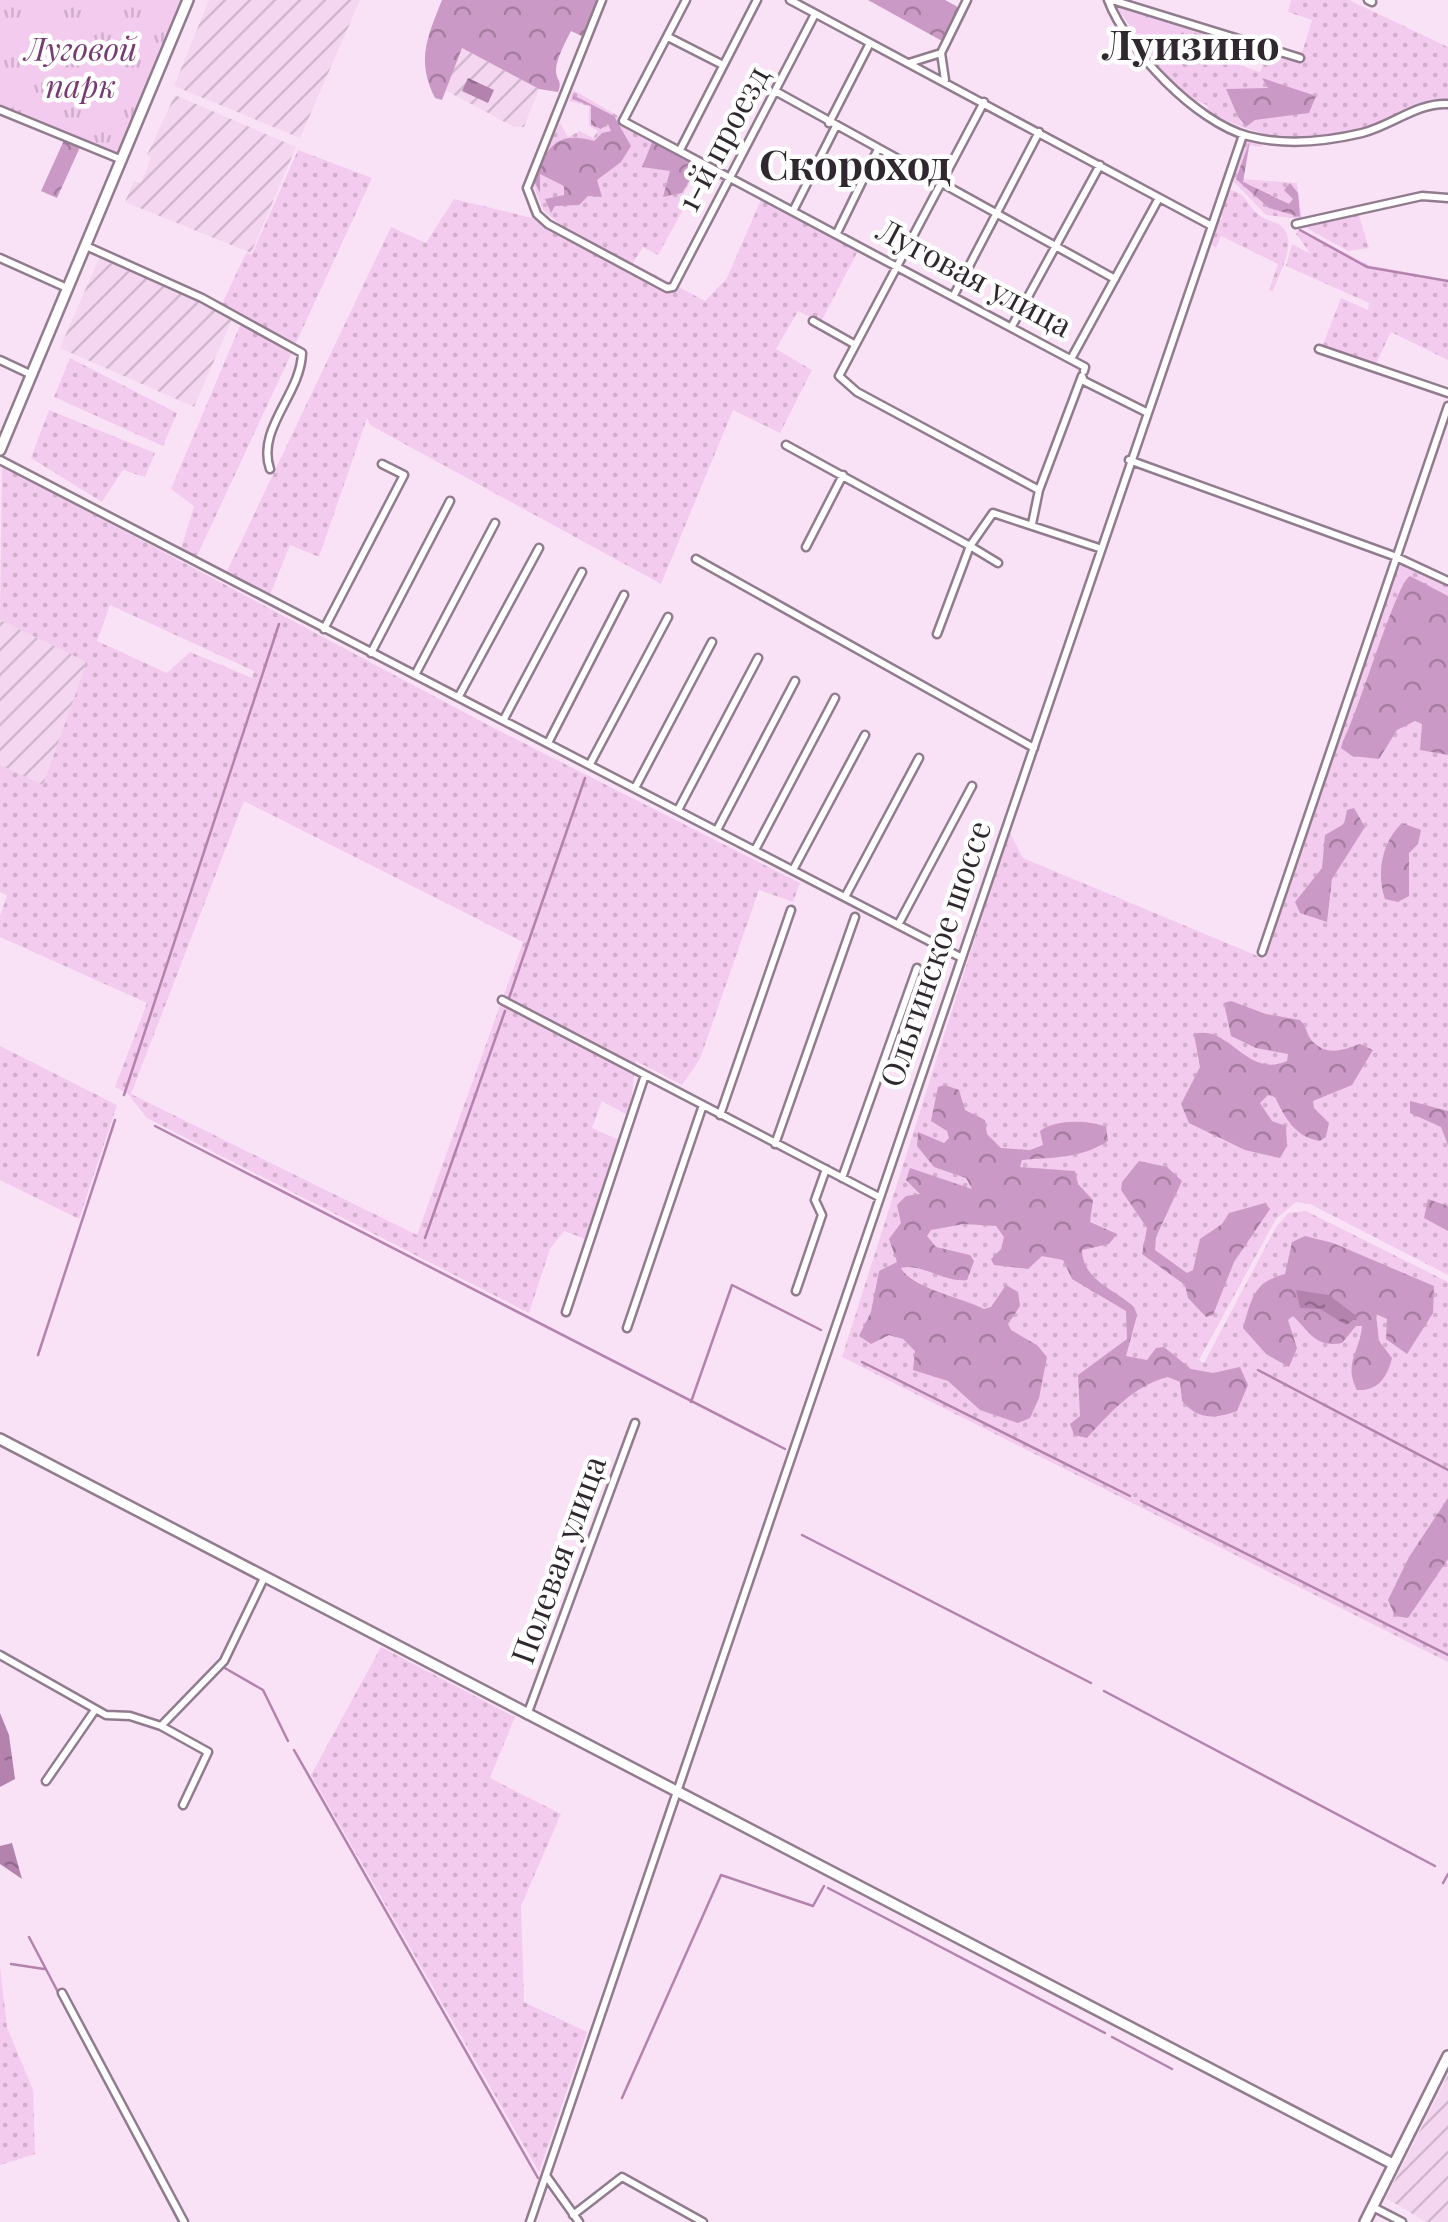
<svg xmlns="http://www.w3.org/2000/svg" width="1448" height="2222" viewBox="0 0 1448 2222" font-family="'Playfair Display',serif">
  <defs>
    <pattern id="industrial-furrows" width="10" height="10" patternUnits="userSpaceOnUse" patternTransform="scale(2.5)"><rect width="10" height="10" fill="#f4d6f0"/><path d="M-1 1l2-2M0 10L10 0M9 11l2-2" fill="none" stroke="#d2b8ce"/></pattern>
    <pattern id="grass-dots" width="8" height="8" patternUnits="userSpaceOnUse" patternTransform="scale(2.5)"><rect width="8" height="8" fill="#f3cbee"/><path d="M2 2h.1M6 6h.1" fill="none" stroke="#d1aecc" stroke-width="1.8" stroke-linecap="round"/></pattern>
    <pattern id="forest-crowns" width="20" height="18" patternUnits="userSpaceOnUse" patternTransform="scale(2.5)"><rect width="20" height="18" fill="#cb99c5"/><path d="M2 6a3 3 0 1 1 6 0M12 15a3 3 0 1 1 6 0" fill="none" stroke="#a57da0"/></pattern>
    <pattern id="park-tufts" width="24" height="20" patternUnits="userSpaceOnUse" patternTransform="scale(2.5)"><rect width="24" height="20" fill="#f3cbee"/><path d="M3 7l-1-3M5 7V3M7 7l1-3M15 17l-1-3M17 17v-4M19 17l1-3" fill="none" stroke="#d1aecc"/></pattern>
    <pattern id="water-ripples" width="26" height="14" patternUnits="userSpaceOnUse" patternTransform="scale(2.5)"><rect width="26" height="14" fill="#b383ae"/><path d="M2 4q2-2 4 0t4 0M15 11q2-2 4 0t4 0" fill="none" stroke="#926b8e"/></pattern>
  </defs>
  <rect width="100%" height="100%" fill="#fae2f6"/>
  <path fill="url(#industrial-furrows)" d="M209,0H360L300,138L174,86Z
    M462,48L539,89L524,127H514L443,89Z
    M175,95L296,147L251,253L125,202L134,181L141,183L151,158L147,155Z
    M99,258L233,317L194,407L60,348Z
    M0,620L88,661L43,786L0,765Z
    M1448,2075V2222H1426L1386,2198Z"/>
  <path fill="url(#grass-dots)" fill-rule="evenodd" d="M1291,0H1349L1448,47V102C1421,102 1399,116 1374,126C1316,150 1263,140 1209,112L1207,105L1187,97L1167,78L1114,3L1210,32V38L1220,35L1224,38L1219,58L1260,72L1269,52L1300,59L1312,20L1288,12Z
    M573,90L728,179L726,185L713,177L709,184L693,176L677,207L683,210L658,255L643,247L633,263L705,301L727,278L763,195L860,247L821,322L798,311L776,349L812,370L780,433L733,410L661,584L370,425L367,418L319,557L290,545L270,595L227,571L391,227L426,243L454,199L561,225L543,210L531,179L560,123L568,137L580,131L593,138L598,131L589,126V106L569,101Z
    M1249,138L1263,141L1261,147L1250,145L1243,179L1297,183L1302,219L1266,215L1231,179L1244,140Z
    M298,150L372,178L296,343L222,304L246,253L252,254Z
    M1230,190C1247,193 1247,206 1259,215C1264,220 1274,221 1280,225C1300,240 1279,273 1273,291L1269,290L1278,264L1221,236L1216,248L1208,242L1215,224L1223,218L1219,213Z
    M1358,212L1369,248L1348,251L1303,226Z
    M1299,228L1368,265L1448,280V360L1391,332L1375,366L1322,347L1341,298L1368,310L1369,303L1286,266L1292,244L1311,254L1296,234Z
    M241,323L293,350L197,556L181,549L194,506L171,489Z
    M70,358L177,413L163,446L54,397Z
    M49,410L155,453L145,477L123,470L102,502L31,458Z
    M2,466L490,726L800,883L793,902L759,890L700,1059L682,1085L636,1061L629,1116L602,1101L592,1128L619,1140L585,1239L564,1231L550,1249L529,1313L147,1118L128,1094L115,1087L147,1003L0,937V916L7,895L0,892V765L43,785L87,662L0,620ZM110,605L254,671L252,678L190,652L167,673L97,641ZM244,801L523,942L417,1235L131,1094Z
    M1404,561L1448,585V1275L1310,1204L1296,1202L1276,1219L1199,1360L1204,1363L1276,1227L1288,1213L1306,1211L1448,1282V1662L842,1357L1009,831L1023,858L1265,959L1399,562Z
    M0,1046L117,1105L79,1219L0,1180Z
    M381,1647L515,1717L490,1778L561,1814L521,1906L524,2002L587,2032L539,2172L311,1775Z
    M0,1967L7,2027L33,2090L35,2154L0,2165Z"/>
  <path fill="url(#forest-crowns)" d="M442,0H598L584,37L571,31C566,41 556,59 556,70C556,81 563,80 558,92L539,89L462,48L442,100L435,98C416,60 427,38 442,0Z
    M868,0H945L958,7L942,41Z
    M1262,78L1316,96L1309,113L1255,120L1247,126L1238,117L1226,89L1268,88Z
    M573,95L614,116L631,146L621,162L597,180L602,197L588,196L579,205L555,206L551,213L545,199L564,195V186L540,174V193L533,179C548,148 555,130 594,141L602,133L611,131L608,124L601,129L591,125V106L572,99Z
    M65,138L81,145L57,198L41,191Z
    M653,140L726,179L692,176L682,193L663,197L670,171L642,167Z
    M1250,140L1243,182L1289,204L1293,199L1284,190L1290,183L1298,193L1300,217L1269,208L1236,179Z
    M1410,576L1448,596V755L1420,750L1422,724L1415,721L1397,730L1379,759L1352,756L1341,748L1343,741C1358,714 1396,583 1410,576Z
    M1354,808L1365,827L1332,879L1327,922L1300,913L1295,902L1322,868L1325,835L1344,824L1347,810Z
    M1402,823L1421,830L1418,844L1409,853V896L1398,902L1385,899C1376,873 1382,842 1402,823Z
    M1231,1001L1266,1014L1300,1020C1307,1026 1306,1035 1313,1042C1328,1057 1345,1049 1360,1044L1373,1050L1352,1085L1313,1101L1314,1108L1329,1123L1326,1137L1320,1141C1295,1137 1285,1118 1275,1097L1268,1095L1260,1103L1272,1121L1286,1126L1287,1146L1280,1158L1245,1150L1189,1123L1181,1104L1200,1067L1194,1034C1230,1024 1246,1079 1287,1061L1288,1054L1256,1048L1231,1036L1224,1003Z
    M945,1085L959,1090L965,1110L985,1120L987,1134L1001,1148L1030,1150L1043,1145L1040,1131C1055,1119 1089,1120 1106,1127L1108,1141C1080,1159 1053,1157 1022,1160L1020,1167L1075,1171L1078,1184L1093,1200L1090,1222L1117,1234L1109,1244L1082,1250C1083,1281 1115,1289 1134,1307L1137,1315L1126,1356L1147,1360L1156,1348L1164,1347L1191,1369L1213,1373L1240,1367L1248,1385L1237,1411C1215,1419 1198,1420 1182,1401L1180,1382L1168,1377C1134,1385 1110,1413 1087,1438L1074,1435L1070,1424L1080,1416L1078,1375L1127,1339L1126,1311L1072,1279L1063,1260L1042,1256L1028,1269L994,1265L991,1259L1001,1249L1004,1237L996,1226L964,1224L931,1230L927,1236L936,1247L970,1255L974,1261L967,1280C944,1283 920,1262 901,1268C911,1288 963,1298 984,1309L991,1307L1006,1285L1018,1292L1020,1306L1008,1324L1011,1330L1037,1345L1047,1357L1039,1398L1030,1418L1018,1423L980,1410L948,1381L913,1370L915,1351L903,1339L889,1335L871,1344L859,1336L871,1312L879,1271L897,1262L889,1239L901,1223L897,1205L906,1196L920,1194L906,1180L910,1168L972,1189L966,1178L934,1167L917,1146L918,1132L944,1143L949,1138L947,1131L931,1121L938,1087Z
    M1410,1101L1448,1111V1145L1441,1127L1410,1113Z
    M1139,1161L1167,1167L1182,1181L1156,1237L1155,1250L1187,1273L1193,1270L1200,1239L1222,1224L1229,1213L1265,1203L1270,1209L1234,1262L1213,1315L1206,1317L1188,1298L1185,1285L1142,1254L1147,1228L1121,1190L1122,1182Z
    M1428,1199L1448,1206V1231L1424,1218Z
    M1305,1236L1333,1243L1434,1286L1433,1313L1407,1354L1386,1339L1387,1319L1376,1314L1379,1341L1392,1358C1387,1378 1378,1391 1357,1390C1343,1363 1360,1352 1362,1326H1356L1342,1343C1315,1348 1310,1332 1293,1316L1288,1320L1297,1348L1289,1367L1266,1354L1243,1328C1252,1297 1254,1282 1285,1274L1292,1242Z
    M1448,1498V1559L1408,1618L1395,1616L1388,1600L1409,1557Z"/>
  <path fill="url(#park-tufts)" d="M0,0H183L120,156L0,107Z
    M1114,3L1191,26L1163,73Z"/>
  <path fill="url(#water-ripples)" d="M468,78L494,90L488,103L462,91Z
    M1296,1290L1329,1295L1358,1317L1346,1325L1320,1309L1300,1308Z
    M0,1713L9,1735L15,1779L0,1787Z
    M12,1843L22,1879L0,1864V1846Z"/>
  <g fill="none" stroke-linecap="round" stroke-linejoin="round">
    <path stroke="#b383ae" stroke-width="2.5" d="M1300,230L1367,267L1448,281
      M509,998L585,778
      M124,1095L279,624
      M155,1126L785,1449
      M425,1238L505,1011
      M38,1355L115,1120
      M862,1362L1130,1496
      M1258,1370L1448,1470
      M691,1402L732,1285L821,1330
      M1141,1501L1448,1655
      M802,1535L1091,1683
      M223,1667L263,1690L288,1741
      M1104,1691L1435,1866
      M294,1750L538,2178
      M1443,1883L1448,1874
      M828,1888L1105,2033
      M29,1937L179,2222
      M11,1964L44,1969
      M1112,2037L1172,2069
      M622,2098L721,1875L813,1906L824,1886"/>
    <defs>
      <path id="street" d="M602,0L527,188L537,214L548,224L667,288L673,287L815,14
        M686,0L623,121L1085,367L1084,371
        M790,0L1210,225
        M1108,0C1127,50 1196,122 1248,136C1286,146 1324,142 1362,133C1391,126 1418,102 1448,104
        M1112,0L1300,58
        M1368,0L1372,2
        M668,37L723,65
        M909,63L941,53
        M945,80L941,53L967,0
        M777,92L1115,279
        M984,102L839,376L857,392L1039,490
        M0,110L122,160
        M829,123L870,43
        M680,150L757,0
        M793,211L836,126
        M1296,224L1422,196L1448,198
        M837,233L878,149
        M86,246L202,298L302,353C301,394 256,429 270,469
        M0,258L67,288
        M954,295L1039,132
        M813,321L854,344
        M1012,326L1100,165
        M1319,349L1448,393
        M1071,359L1159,198
        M0,360L32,375
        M786,445L970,546L993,513L1099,548
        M0,460L962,958
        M1129,460L1394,556L1448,581
        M1032,524L1039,490L1082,376L1084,381L1146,412
        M806,547L843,475
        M696,559L1034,748
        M324,629L404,475L382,464
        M937,634L970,546L998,563
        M371,653L450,501
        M415,675L495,523
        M459,696L539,548
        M504,719L582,572
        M548,743L624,595
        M590,764L668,617
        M635,788L712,642
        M678,810L758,658
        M717,830L795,681
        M755,850L835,698
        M793,870L865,735
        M845,897L919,758
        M898,925L972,786
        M1262,952L1448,406
        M502,1000L879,1197
        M720,1115L791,910
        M775,1144L855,917
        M842,1178L917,968
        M796,1291L822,1215L815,1200L826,1169
        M566,1312L645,1075
        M627,1328L703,1105
        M0,1655L106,1715L130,1716L161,1726L224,1661L264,1578
        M527,1715L635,1423
        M161,1726L208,1752L183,1805
        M46,1781L95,1710
        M62,1993L184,2222
        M547,2177L579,2222
        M1373,2207L1402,2222
        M573,2215L622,2177L703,2222
        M530,2222L1243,135"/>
      <path id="secondary" d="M0,450L188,0
        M0,1439L1393,2164
        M1365,2222L1448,2056"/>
    </defs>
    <use href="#street" stroke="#917c8e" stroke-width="11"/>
    <use href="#secondary" stroke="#917c8e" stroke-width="14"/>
    <use href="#street" stroke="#fff" stroke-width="6"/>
    <use href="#secondary" stroke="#fff" stroke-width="9"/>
  </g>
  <g text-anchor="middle" stroke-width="9" stroke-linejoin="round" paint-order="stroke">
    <g font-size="32" font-style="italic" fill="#773b72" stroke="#fff">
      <text x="81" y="61">Луговой<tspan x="81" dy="37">парк</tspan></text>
    </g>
    <g font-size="32" fill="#30282f" stroke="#fff">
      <text transform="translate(723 139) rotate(-62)" y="11">1-й проезд</text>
      <text transform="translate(974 278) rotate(28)" y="11">Луговая улица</text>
      <text transform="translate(936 954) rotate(-71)" y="11">Ольгинское шоссе</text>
      <text transform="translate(559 1560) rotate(-70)" y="11">Полевая улица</text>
    </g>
    <g font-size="42" font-weight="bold" fill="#30282f" stroke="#fff">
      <text x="1191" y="60">Луизино</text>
      <text x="855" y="180">Скороход</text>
    </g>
  </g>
</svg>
